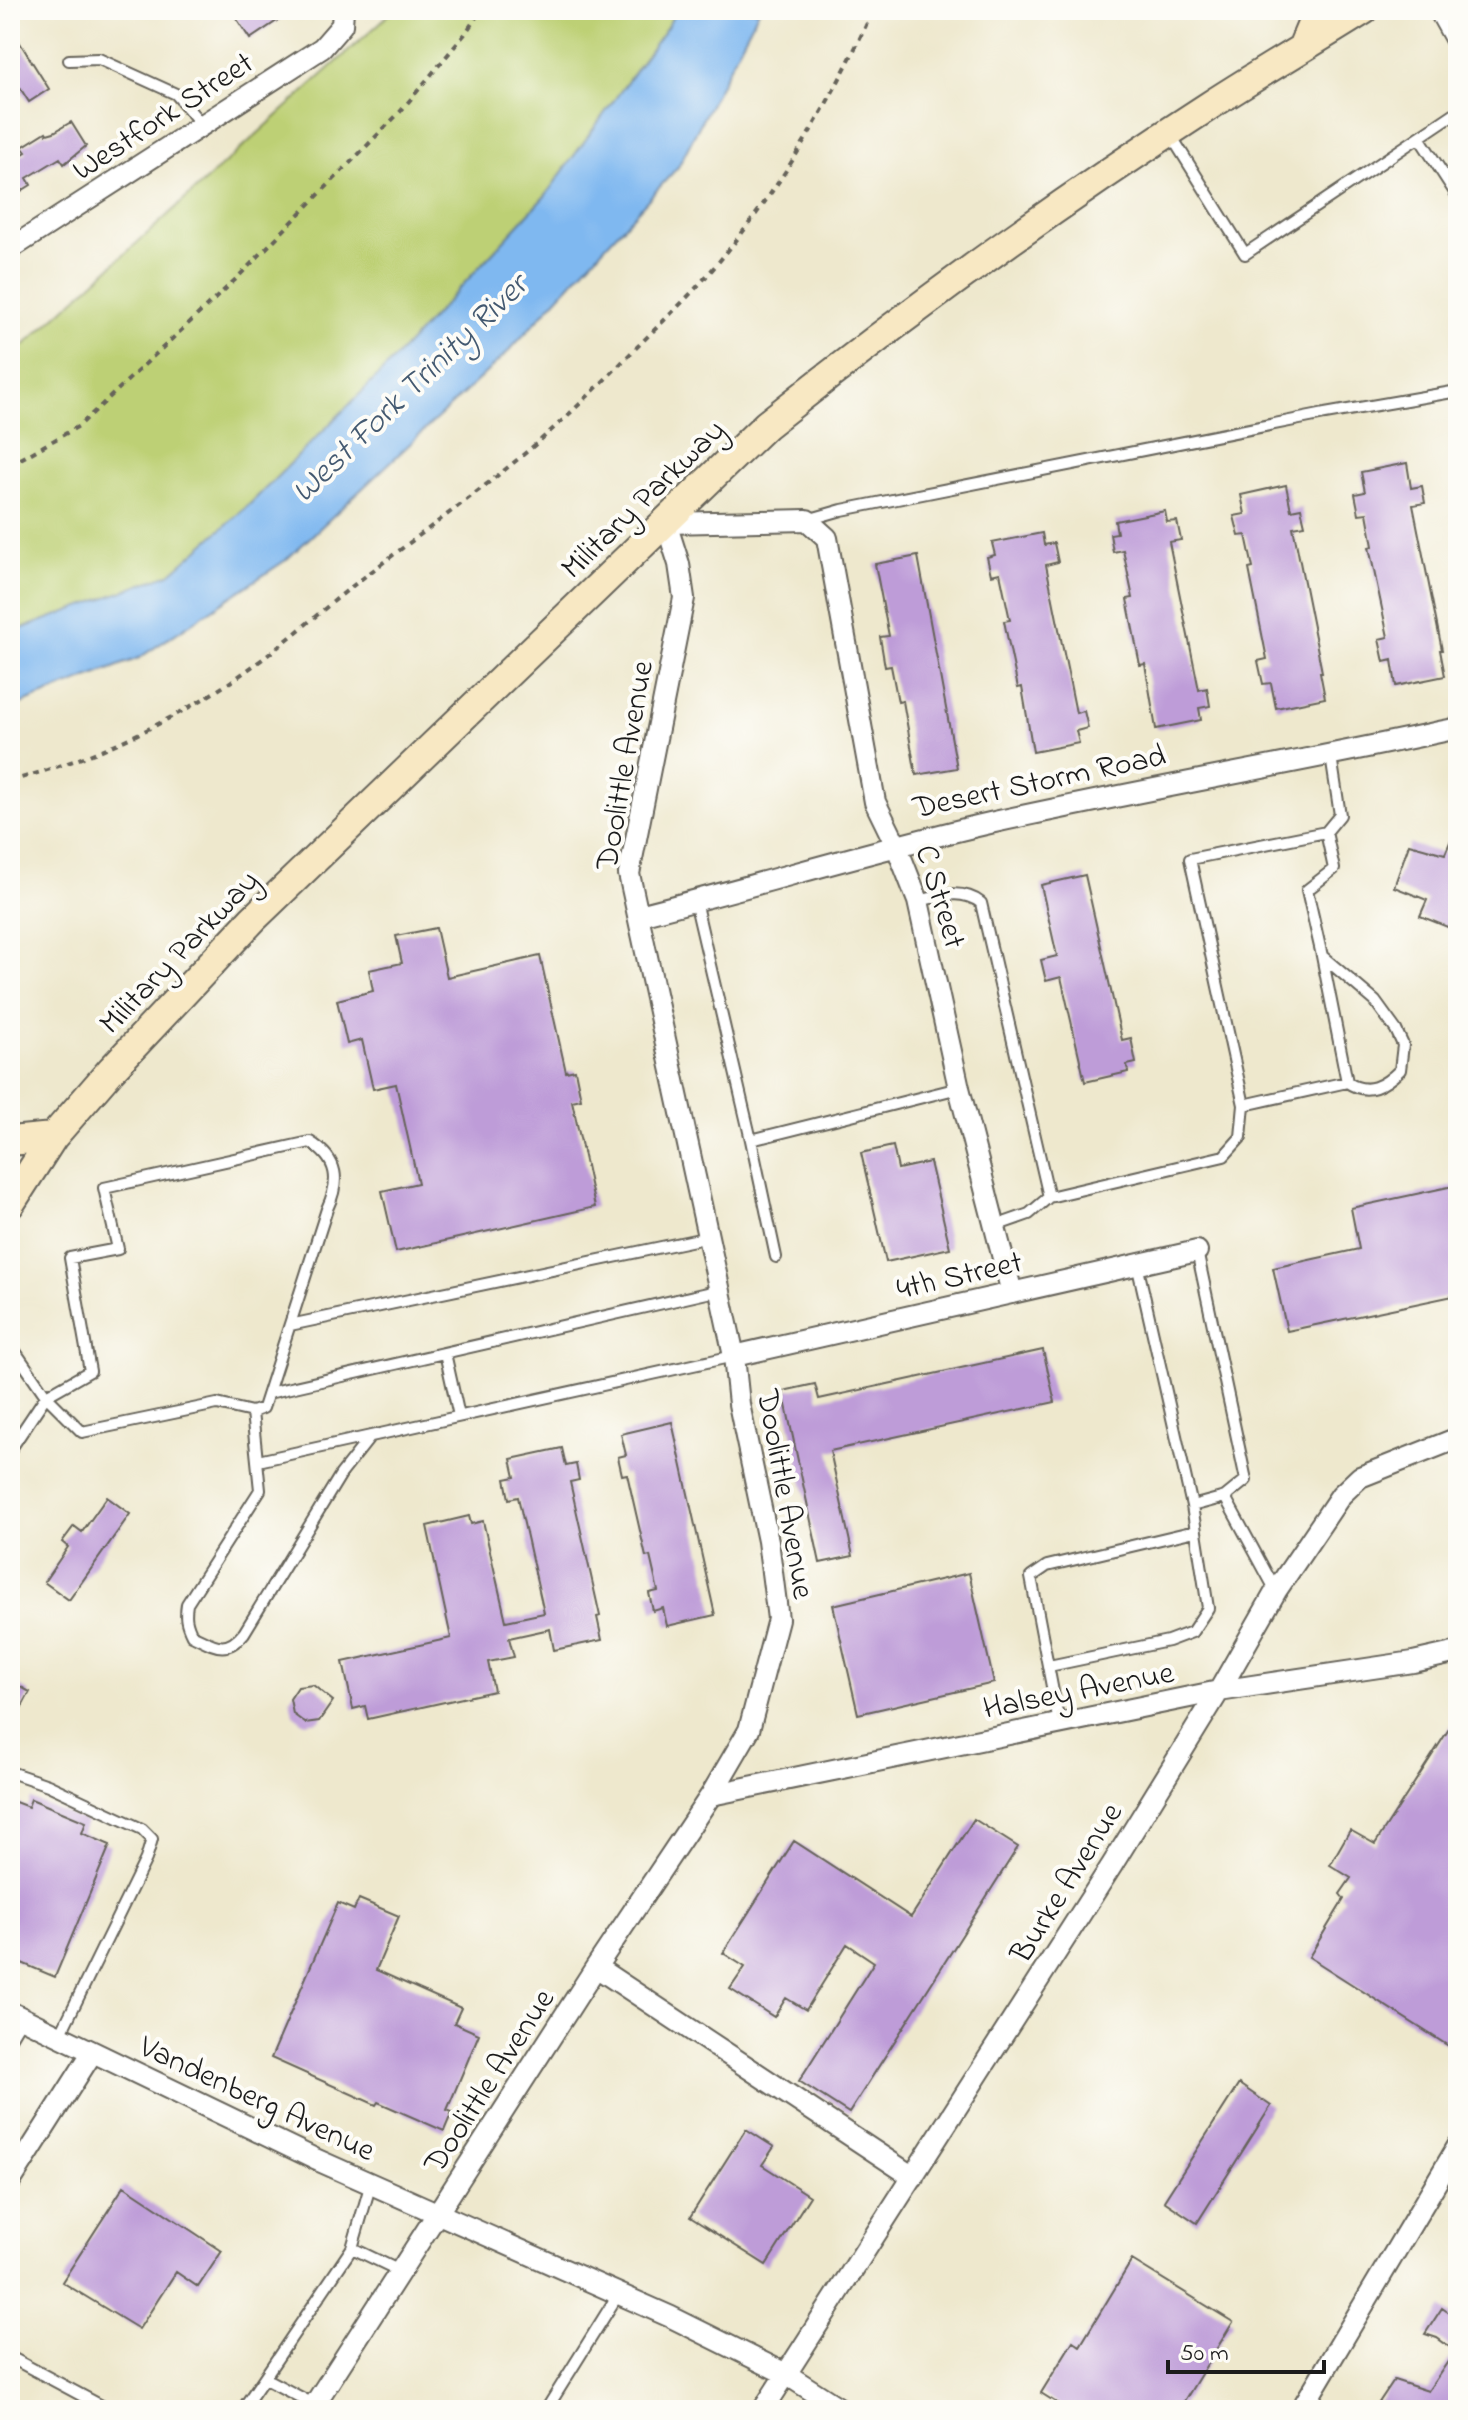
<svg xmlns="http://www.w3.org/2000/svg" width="1468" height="2420" viewBox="0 0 1468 2420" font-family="'Indie Flower',sans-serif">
  <rect width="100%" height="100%" fill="#fdfcf7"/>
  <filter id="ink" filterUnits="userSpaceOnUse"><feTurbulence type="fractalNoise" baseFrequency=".0125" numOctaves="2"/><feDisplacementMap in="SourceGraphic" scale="16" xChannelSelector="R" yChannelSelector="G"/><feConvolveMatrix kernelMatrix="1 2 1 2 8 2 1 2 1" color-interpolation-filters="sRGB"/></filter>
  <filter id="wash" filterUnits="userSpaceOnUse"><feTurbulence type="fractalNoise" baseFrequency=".006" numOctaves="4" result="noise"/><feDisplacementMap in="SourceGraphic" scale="32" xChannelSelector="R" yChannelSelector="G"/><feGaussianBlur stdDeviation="1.8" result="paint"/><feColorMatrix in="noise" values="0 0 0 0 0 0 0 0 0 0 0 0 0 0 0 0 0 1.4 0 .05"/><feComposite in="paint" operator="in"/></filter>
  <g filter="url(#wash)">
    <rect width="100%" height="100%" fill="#eee8cd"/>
    <path fill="#bdd074" stroke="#6c7648" stroke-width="2" d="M394,10H676L669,24L545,196L384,370L250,504L170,574L10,633V358Z"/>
    <path fill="#7fb8f0" stroke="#4e6a86" stroke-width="2" d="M676,10H759L678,167L509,351L286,560L139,658L10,708V633L170,574L250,504L384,370L545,196L669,24Z"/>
    <g id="blocks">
      <path fill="#be9cd8" d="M231,10H293L250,39Z
        M10,27L49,89L29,102L10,72Z
        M71,122L86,146L64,164L60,158L27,178L31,185L10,198V151L15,159L26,152L22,147L46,132L47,134L54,132Z
        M1407,463L1411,488L1422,486L1425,503L1413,505L1442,650H1440L1445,676L1396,686L1392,660L1384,662L1379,639L1388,637L1369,547L1373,546L1367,513L1359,514L1355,494L1365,492L1361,472Z
        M1286,485L1291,510L1301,508L1305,525L1293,527L1322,672H1320L1325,698L1276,708L1271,683L1263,684L1258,661L1267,659L1249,569L1253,568L1246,535L1239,536L1234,516L1245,514L1241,495Z
        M1165,511L1167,522L1177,521L1181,540L1169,542L1199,690L1207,688L1210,706L1199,708L1201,720L1156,729L1145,664L1140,665L1127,599L1133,598L1123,550L1113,552L1110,534L1117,533L1115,521Z
        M1042,533L1044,545L1054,543L1058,562L1046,565L1076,713L1084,711L1088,728L1076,731L1079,743L1033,752L1022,687L1018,688L1004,621L1010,620L1000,573L991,575L987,557L995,555L992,543Z
        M918,556L957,768L916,775L903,701L898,702L891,666L885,667L880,637L889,636L875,564Z
        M1458,823V906L1450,928L1420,916L1427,900L1394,887L1409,844L1445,854Z
        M1085,875L1122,1040L1131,1038L1136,1063L1127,1065L1128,1072L1085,1082L1061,977L1046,981L1041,960L1057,956L1041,885Z
        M436,928L447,977L540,956L566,1072L575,1070L581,1099L572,1101L595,1207L396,1252L382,1191L418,1183L396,1084L373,1089L362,1040L347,1044L337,1000L373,991L369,970L402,963L396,936Z
        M893,1146L898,1169L930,1162L950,1248L886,1262L861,1153Z
        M1458,1185V1295L1287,1331L1273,1268L1359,1249L1351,1208Z
        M1043,1350L1055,1402L830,1451L853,1556L820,1563L783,1391L815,1384L819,1399Z
        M672,1422L715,1615L667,1626L663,1608L653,1611L649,1593L658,1591L650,1556L646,1557L627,1474L622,1475L618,1457L626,1455L621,1434Z
        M562,1448L566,1466L576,1464L579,1480L570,1482L600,1616L597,1617L602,1640L554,1650L550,1629L509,1638L514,1657L488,1662L494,1691L368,1719L365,1706L353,1709L343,1662L451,1638L427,1526L469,1516L471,1524L483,1521L506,1621L544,1613L518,1497L509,1499L505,1479L515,1477L511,1459Z
        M107,1497L130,1514L69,1600L44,1582L68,1547L62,1542L74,1526L82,1532Z
        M969,1573L994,1683L858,1714L833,1605Z
        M10,1681L30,1692L10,1729Z
        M313,1685L333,1701L319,1721L305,1723L293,1714L290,1699L298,1687Z
        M1458,1715V2052L1309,1957L1344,1899L1340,1894L1351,1878L1330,1865L1350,1830L1375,1844Z
        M31,1799L86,1822L82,1833L110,1845L55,1977L10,1958V1800L28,1807Z
        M974,1819L1018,1847L849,2113L799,2081L874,1962L847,1944L806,2010L786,1998L774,2017L730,1989L745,1967L723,1953L794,1841L911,1917Z
        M359,1899L399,1916L376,1970L461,2008L454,2023L479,2034L447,2110L452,2112L444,2131L378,2102L376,2105L271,2058L338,1903L354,1910Z
        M1239,2084L1271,2106L1197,2223L1164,2201Z
        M746,2129L774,2147L762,2165L810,2196L766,2265L690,2217Z
        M124,2186L222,2251L198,2287L176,2272L139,2329L62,2282Z
        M1132,2260L1233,2322L1179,2410H1068L1041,2393L1073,2341L1080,2346Z
        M1442,2308L1458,2319V2410H1374L1394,2380L1428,2391L1455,2351L1437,2338L1425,2334Z"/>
    </g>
  </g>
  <g filter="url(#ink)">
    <use href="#blocks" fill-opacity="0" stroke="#66635a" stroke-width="2"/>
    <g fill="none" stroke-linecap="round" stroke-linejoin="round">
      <defs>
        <path id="lane" d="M69,60L99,59L176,94L202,125
          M1170,134L1245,254L1458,111
          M1419,137L1458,197
          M807,520L842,510L1325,414L1458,391
          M695,901L751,1140L959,1088
          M918,901C941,896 961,888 981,903L1049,1197
          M1322,956L1347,1082
          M1244,1105L1347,1082C1367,1096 1384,1086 1400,1070L1403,1045L1396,1030L1375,1001L1322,956L1307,890L1334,869L1326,832
          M751,1140L776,1257
          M995,1226L1029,1214L1049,1197L1224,1156L1241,1137L1244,1105L1190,859L1326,832L1340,815L1331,756
          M1197,1251L1246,1480L1225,1497L1276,1591
          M1137,1264L1192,1506L1225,1497
          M290,1325L709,1237
          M10,1344L46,1396L82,1432L217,1404L252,1412L263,1408L327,1209C340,1181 339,1160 310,1142L104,1188L118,1249L70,1258L90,1371L46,1396L10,1450
          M445,1353L459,1416
          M268,1393L720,1290
          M252,1412L260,1490L187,1604C185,1617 186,1623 192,1635C215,1646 226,1655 244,1633L341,1474L371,1436L734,1356
          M258,1461L371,1436
          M1049,1666L1168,1641L1192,1632L1208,1608L1192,1506
          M1059,1723L1031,1577L1047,1566L1195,1531
          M10,1772L48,1785L142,1829L152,1839L146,1859L59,2037
          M10,2038L22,2018
          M352,2248L402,2272
          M10,2357L109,2410
          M264,2378L352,2248L371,2183
          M242,2410L264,2378L315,2405
          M546,2410L619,2293"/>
        <path id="street" d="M1439,10L1458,44
          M10,249L322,48L342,25L343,10
          M639,915C756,886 872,850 990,823C1145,789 1302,762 1458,728
          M734,1356L1197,1251
          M711,1795L1219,1691L1413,1662L1458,1652
          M596,1967L913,2177
          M10,2012L315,2159L671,2317L786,2374L842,2410
          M10,2182L92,2053
          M311,2410L596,1967L711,1795L749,1730L778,1619L768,1541L739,1404L734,1356L629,874L684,598L679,564L666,523L807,520L827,538L875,802L896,845L918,901L959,1088L1012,1293
          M763,2410L1112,1865L1219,1691L1276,1591L1341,1495L1360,1477L1458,1438
          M1301,2410L1458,2146"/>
        <path id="secondary" d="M1302,48L1318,10
          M10,1141L53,1137
          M10,1204L53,1137L112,1069L253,919L766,425C908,312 1057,204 1209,106C1260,73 1313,42 1364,10"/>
      </defs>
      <use href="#lane" stroke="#66635a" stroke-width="14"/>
      <use href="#street" stroke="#66635a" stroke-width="24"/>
      <use href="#secondary" stroke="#66635a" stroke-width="32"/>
      <path stroke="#66635a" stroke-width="4" stroke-dasharray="6 6" stroke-linecap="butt" d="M10,465L79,426L236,279L400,112L465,34L481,10
        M10,781C100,757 190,714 264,658C298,632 329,604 363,578C411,541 460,506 507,468C551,433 592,393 631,353C652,332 674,311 695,289C769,208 828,110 873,10"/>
      <use href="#lane" stroke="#fff" stroke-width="10"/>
      <use href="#street" stroke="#fff" stroke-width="20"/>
      <use href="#secondary" stroke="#f8e8c3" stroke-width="28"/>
    </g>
  </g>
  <g text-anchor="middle" stroke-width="8" stroke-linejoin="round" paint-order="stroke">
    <g font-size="32" fill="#1c1c1c" stroke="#fdfcf7">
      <text transform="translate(162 115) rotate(-33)" y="11">Westfork Street</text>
      <text transform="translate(642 498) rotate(-44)" y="11">Military Parkway</text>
      <text transform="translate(623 765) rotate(-80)" y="11">Doolittle Avenue</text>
      <text transform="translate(1039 780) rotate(-12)" y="11">Desert Storm Road</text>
      <text transform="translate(942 896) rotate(73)" y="11">C Street</text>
      <text transform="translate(178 951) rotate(-46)" y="11">Military Parkway</text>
      <text transform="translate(959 1274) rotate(-13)" y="11">4th Street</text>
      <text transform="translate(787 1494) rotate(80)" y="11">Doolittle Avenue</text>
      <text transform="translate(1078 1689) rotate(-11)" y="11">Halsey Avenue</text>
      <text transform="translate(1065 1882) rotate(-58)" y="11">Burke Avenue</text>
      <text transform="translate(488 2080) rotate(-57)" y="11">Doolittle Avenue</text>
      <text transform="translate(258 2097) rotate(25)" y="11">Vandenberg Avenue</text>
    </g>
    <g font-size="34" font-style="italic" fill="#445a71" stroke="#fdfcf7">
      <text transform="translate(408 387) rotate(-44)" y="12">West Fork Trinity River</text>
    </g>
  </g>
  <rect width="1468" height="2420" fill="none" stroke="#fdfcf7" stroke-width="40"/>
  <path d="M1168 2360v12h156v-12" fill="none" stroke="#1c1c1c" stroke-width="4"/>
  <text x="1180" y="2360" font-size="24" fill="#1c1c1c" stroke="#fdfcf7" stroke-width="6" paint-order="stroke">50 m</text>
</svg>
